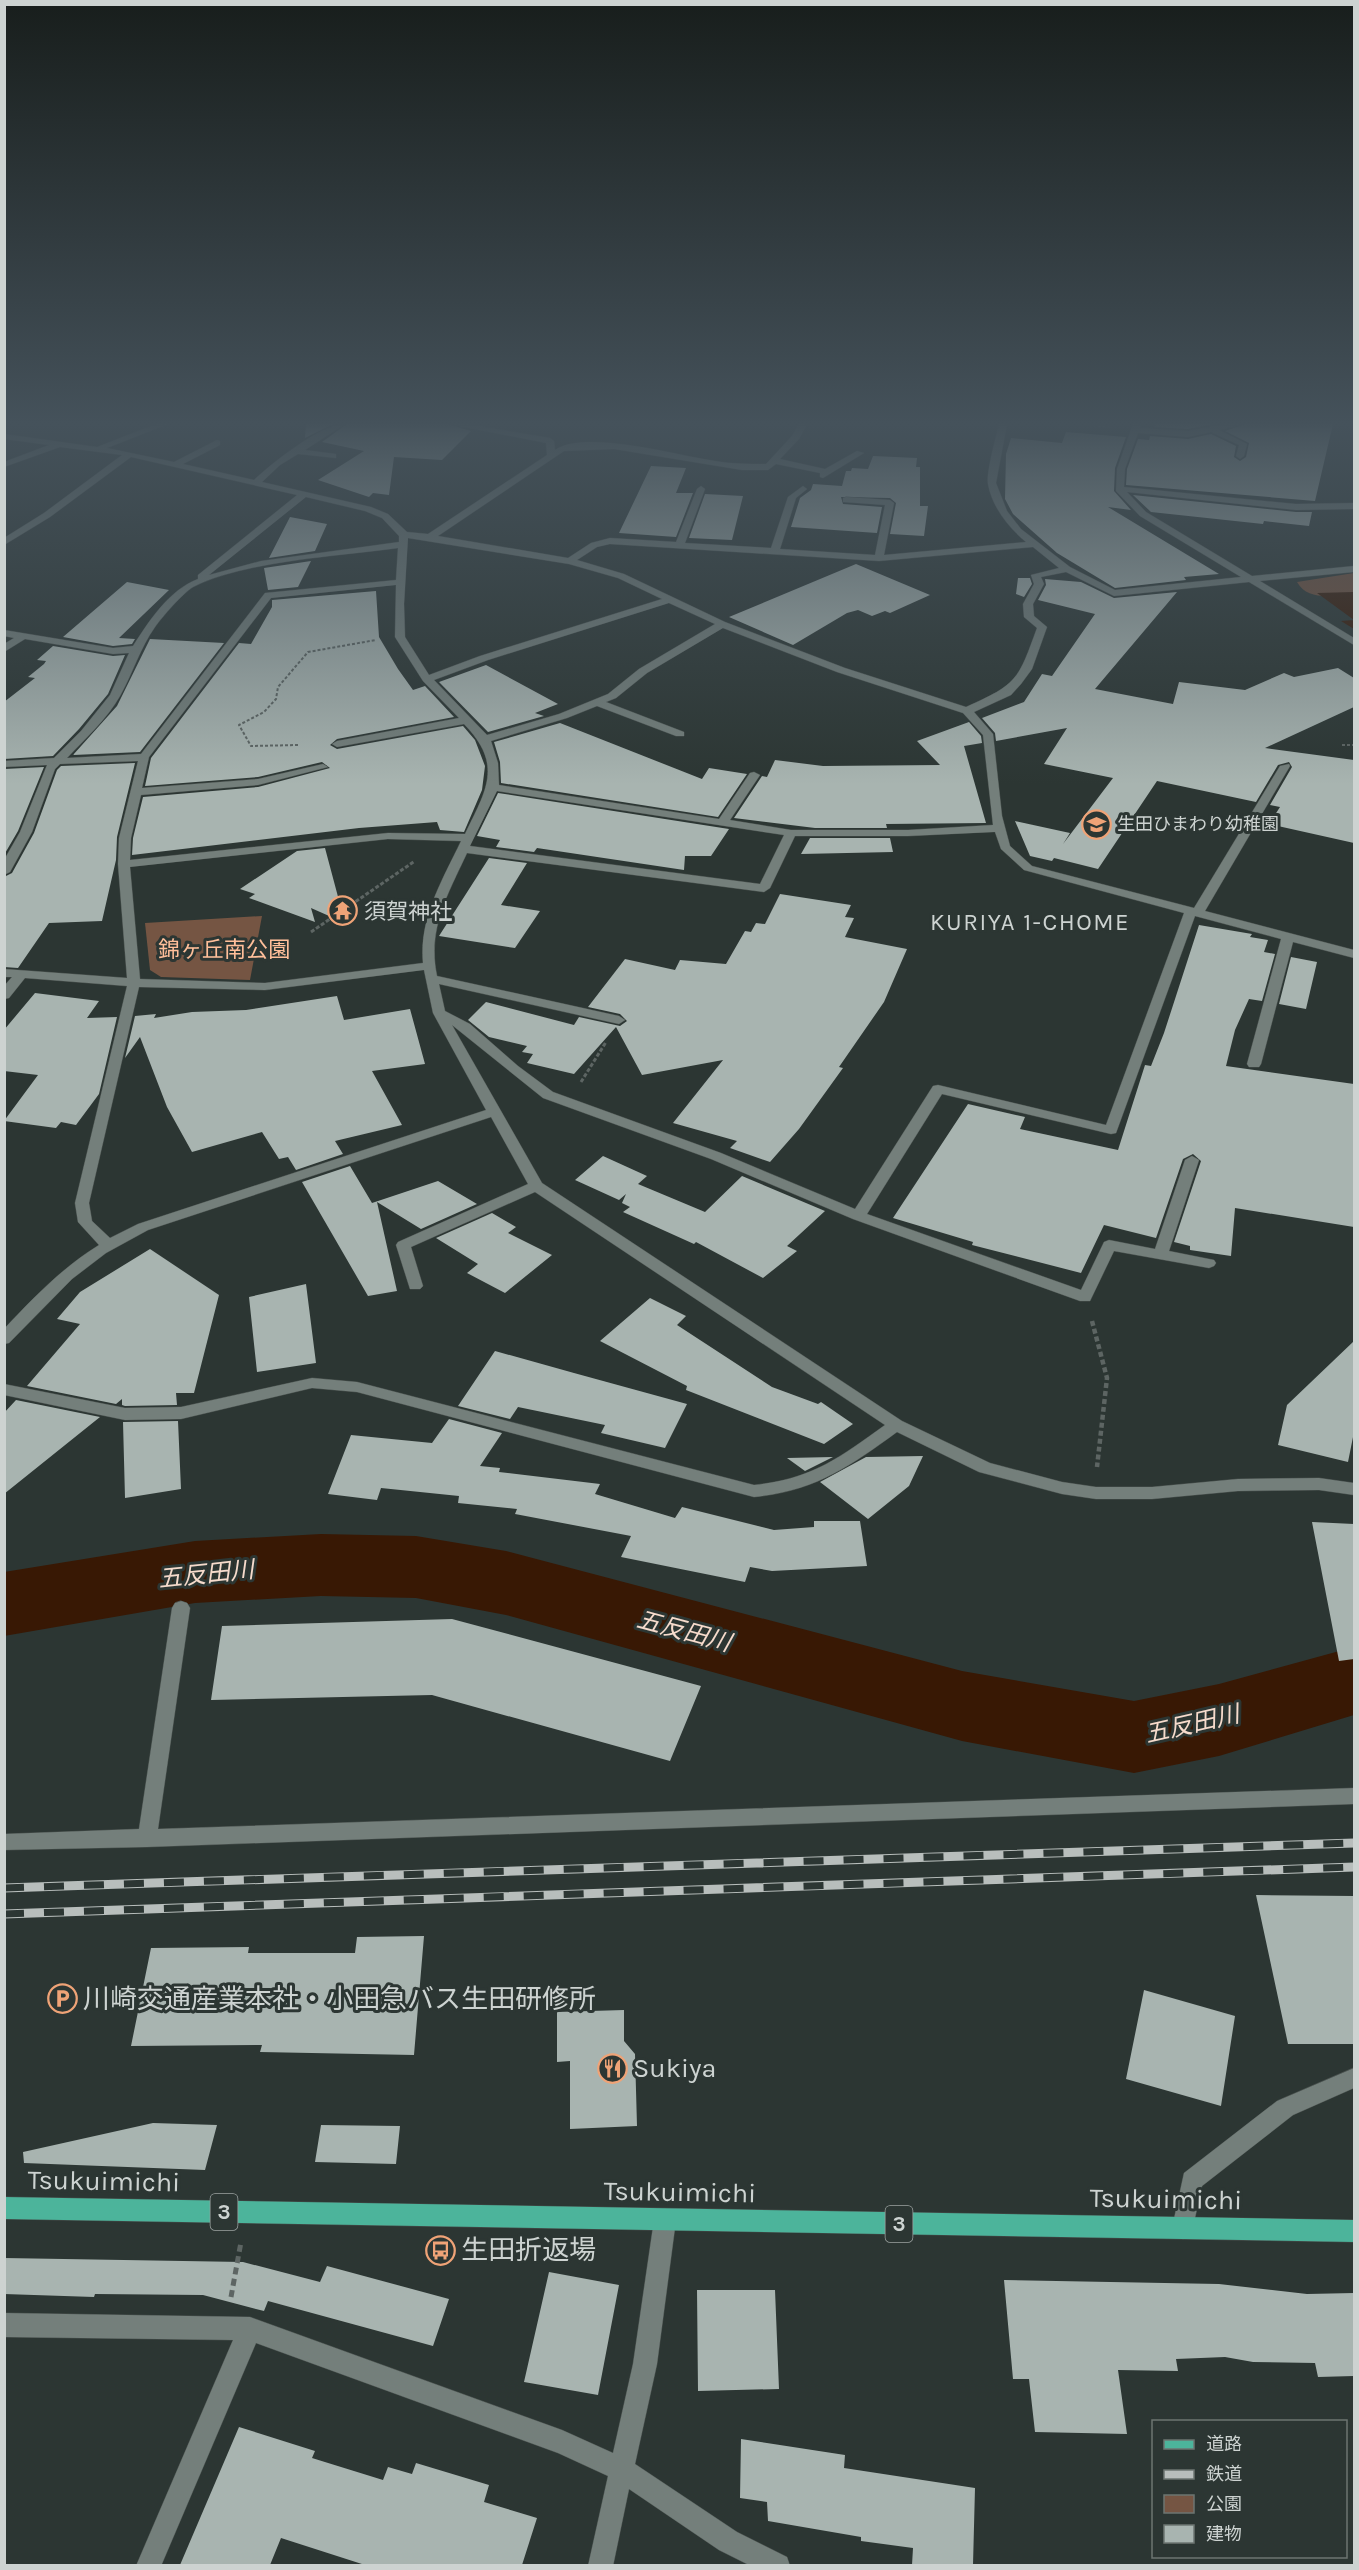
<svg xmlns="http://www.w3.org/2000/svg" width="1359" height="2570" viewBox="0 0 1359 2570" font-family="Karla,'Noto Sans JP',sans-serif">
  <rect width="100%" height="100%" fill="#2c3633"/>
  <path fill="#755543" d="M262,916L250,980L161,977L150,970L145,923Z"/>
  <path fill="#76513c" d="M1354,573V594C1335,595 1308,602 1297,582Z"/>
  <path fill="#381804" d="M1354,592V629L1341,621L1354,620L1317,593Z"/>
  <g fill="none" stroke-linecap="round" stroke-linejoin="round">
    <path fill="#381804" fill-rule="evenodd" d="M321,1534L416,1536L506,1551L962,1671L1134,1701L1219,1684L1354,1647V1715L1219,1756L1134,1773L962,1741L506,1615L416,1598L321,1596L195,1603L4,1636V1572L195,1541Z"/>
  </g>
  <path fill="#a8b4b0" d="M306,424H333L305,438Z
    M347,424H447L471,431L442,460L394,457L389,495L373,493L369,497L318,480L364,451L322,442Z
    M1155,424H1213L1188,429L1154,427Z
    M1245,424H1333L1315,501L1126,485L1127,469L1138,439L1149,440L1150,436L1188,439L1211,434L1236,446L1234,457L1240,461L1246,457L1249,443L1225,431Z
    M1066,432L1126,437L1115,468L1114,491L1131,510L1108,507L1219,574L1184,577L1186,580L1115,588L1057,553L1013,514L1005,499L1006,454L1011,438L1062,443Z
    M873,456L917,458L916,467H920V506H928L924,536L890,534L896,503L890,498L841,497L843,504L882,507L877,533L791,527L800,498L811,490L813,484L842,486L846,471H851L852,468L868,469Z
    M651,466L686,468L676,493H693L676,537L619,533Z
    M705,494L743,496L732,540L689,538Z
    M1133,495L1296,512H1312L1309,526L1264,521L1263,524L1151,512Z
    M290,517L327,524L315,551L269,558Z
    M311,561L298,587L268,590L264,568Z
    M856,564L930,595L890,613L885,611L872,616L858,610L847,613L793,645L729,617Z
    M1018,578H1030L1032,584L1024,597L1016,594Z
    M1045,579L1081,582L1114,598L1177,592L1095,689L1173,704L1179,682L1245,690L1284,673L1294,677L1338,668L1354,678V707L1265,748L1354,760V843L1269,824L1280,807L1270,805L1292,767L1289,762L1278,765L1256,802L1157,781L1098,869L1054,858L1052,861L1030,856L1015,821L1070,833L1063,844L1113,778L1044,764L1067,728L996,741L995,733L982,718L1024,702L1042,674L1052,676L1095,614L1038,600L1046,585Z
    M127,582L169,590L119,638L135,639L132,644L113,646L63,637Z
    M376,591L379,637L398,669L413,690L425,686L454,717L337,739L330,745L337,749L463,726L475,740L485,766L482,790L464,832L440,830L437,822L359,828L132,855L133,838L143,797L258,787L330,768L322,762L258,777L145,786L151,758L239,643L251,644L272,607V600Z
    M150,639L224,643L140,752L73,755L117,706Z
    M53,646L113,656L125,655L108,694L79,729L53,756L4,759V702L35,678L28,677L44,664L46,661L37,660Z
    M486,665L558,704L535,713L544,716L488,732L439,682Z
    M969,722L981,736L982,743L964,746L986,823L886,824L887,828H815L734,818L762,776L767,777L775,760L823,766L940,765L917,741Z
    M560,723L702,779L709,768L747,774L718,817L501,783L500,762L494,742Z
    M135,763L117,837L116,860L102,921L49,923L18,968L4,967V877L12,873L34,833L57,770L61,766Z
    M44,767L18,831L4,855V769Z
    M498,793L729,829L711,856H685L684,870L537,848L534,852L496,847L500,840L477,836Z
    M810,838H890L893,852L801,854Z
    M325,848L345,923L311,908L315,922L249,898L255,894L240,889L297,851Z
    M489,858L527,863L501,905L540,911L515,948L439,936Z
    M780,894L851,905L845,917L854,918L845,937L907,949L884,1002L839,1067L843,1068L799,1129L770,1162L730,1148L737,1141L673,1123L723,1060L642,1075L616,1027L574,1074L527,1063L533,1054L522,1052L527,1046L489,1037L468,1020L486,1002L574,1025L579,1017L620,1026L627,1021L620,1014L588,1007L625,959L675,970L680,960L726,964L745,931L751,932L756,923L765,924Z
    M1199,925L1252,934L1250,937L1268,940L1264,952L1275,954L1262,1001L1249,999L1235,1030L1226,1066L1354,1084V1227L1235,1208L1231,1256L1190,1250V1246L1174,1242L1201,1161L1193,1154L1183,1159L1156,1238L1104,1225L1081,1273L972,1245L973,1242L893,1218L968,1104L1025,1117L1020,1129L1118,1150L1145,1065L1151,1066L1164,1033Z
    M1291,957L1317,962L1306,1009L1279,1004Z
    M35,993L99,1001L87,1018L117,1017L99,1094L76,1125L61,1122L56,1128L4,1121L38,1075L4,1071V1030Z
    M337,996L344,1020L410,1009L425,1064L372,1071L402,1125L335,1141L343,1154L296,1170L288,1157L279,1159L262,1132L192,1152L167,1107L140,1037L125,1058L135,1016L156,1014L154,1018L192,1012L246,1010Z
    M603,1156L647,1176L638,1184L705,1212L742,1176L825,1211L787,1246L797,1251L763,1278L696,1242L694,1244L623,1212L630,1207L622,1203L626,1194L619,1200L575,1180Z
    M350,1166L372,1203L438,1181L477,1204L421,1229L377,1202L397,1291L368,1296L302,1182Z
    M492,1213L516,1227L508,1233L552,1255L505,1293L467,1273L478,1264L436,1238Z
    M150,1249L219,1295L194,1393H176L177,1405L125,1406L122,1405V1399L116,1404L27,1386L80,1324L57,1319L80,1292Z
    M306,1284L316,1363L257,1372L249,1297Z
    M650,1298L686,1316L677,1325L772,1387L818,1404L821,1402L853,1424L824,1444L686,1390L687,1386L600,1341Z
    M1354,1341V1432L1348,1462L1278,1445L1287,1405Z
    M495,1351L574,1373L687,1404L665,1448L601,1433L605,1425L518,1407L510,1419L458,1406Z
    M16,1400L100,1417L4,1494V1413Z
    M449,1419L502,1433L480,1466L500,1468L499,1472L600,1484L595,1494L675,1518L682,1507L774,1530L814,1527V1521H860L867,1566L772,1571L750,1567L745,1582L621,1557L631,1536L515,1514L517,1509L458,1503L459,1496L381,1488L377,1500L328,1494L351,1435L432,1443Z
    M178,1421L181,1489L125,1498L123,1422Z
    M923,1456L909,1486L868,1519L820,1482L866,1457Z
    M833,1457L805,1471L787,1458Z
    M1312,1522L1354,1524V1659L1339,1661Z
    M452,1619L701,1686L670,1761L432,1695L211,1700L222,1626Z
    M1256,1895L1354,1896V2044H1288Z
    M424,1936L414,2055L260,2052L262,2045L131,2046L151,1948L249,1947L248,1953H355L357,1937Z
    M1144,1990L1235,2016L1221,2106L1126,2079Z
    M624,2010V2041L635,2054L637,2126L570,2129V2061L557,2062V2012Z
    M153,2123L217,2125L205,2170L24,2163L23,2152Z
    M321,2125L400,2126L396,2164L315,2162Z
    M4,2258L243,2262L320,2282L327,2266L449,2299L433,2346L268,2301L264,2311L203,2295L95,2294L94,2297L4,2294Z
    M549,2272L619,2285L598,2395L524,2382Z
    M1004,2280L1219,2284L1307,2294L1354,2293V2376L1318,2377L1315,2363L1253,2362L1225,2357L1176,2359L1178,2371L1118,2370L1127,2434L1035,2432L1029,2379H1013Z
    M697,2290H775L779,2389L698,2391Z
    M239,2427L315,2451L312,2458L383,2480L388,2467L412,2474L416,2463L489,2485L484,2502L537,2518L522,2565H365L281,2538L270,2565H180Z
    M741,2439L845,2455L844,2468L975,2488L973,2565H912L913,2548L861,2541V2537L768,2521L767,2502L740,2498Z"/>
  <g fill="none" stroke-linecap="round" stroke-linejoin="round">
    <defs>
      <path id="minor" d="M156,424H168L107,448L174,462L217,440L220,441V445L183,464L254,480C272,463 321,424 345,424L305,450L336,454V458L298,454L280,465L262,482L371,507L388,514L407,532L428,534L547,455L546,443L449,424H467L550,438L554,441L555,450C586,429 678,456 715,461C732,464 749,464 766,464L792,436L799,424H807L799,439L780,459L825,469L857,451L864,453L823,478L820,477V473L776,464L768,470H742L614,449L564,451L438,536L568,558L591,543L610,538L676,542L697,489L701,486L705,489L685,543L771,548L788,497L803,486L807,489L796,498L780,549L875,555L885,505L843,502V498L846,497L890,500L894,503L884,555L1026,542C1009,528 992,507 988,484C986,473 996,437 999,424H1007L996,483L1007,511L1021,529L1070,567L1115,590L1241,577L1140,516L1116,491L1117,469L1133,424H1141L1140,428L1188,431L1226,424H1243L1219,430L1247,444L1244,456L1240,459L1236,456L1239,445L1211,432L1188,437L1138,433L1125,469L1124,487L1296,504L1354,503V509L1296,510L1127,492L1146,512L1252,576L1354,566V572L1260,581L1354,638V645L1249,582L1114,596L1066,572L1041,577L1044,584L1033,604L1034,616L1047,627L1032,669L1021,684L1011,695L974,712L993,734L1002,816L1010,846L1032,866L1194,908L1280,766L1289,764L1290,766L1205,911L1354,950V958L1293,942L1261,1064L1259,1067H1249L1247,1064L1281,939L1195,916L1116,1133L1111,1134L942,1094L867,1214L1081,1290L1104,1242L1109,1240L1155,1249L1185,1160L1192,1156L1199,1160L1169,1251L1214,1260L1216,1263L1214,1266L1209,1268L1114,1251L1090,1301H1080L853,1219L711,1159L543,1098L452,1025L542,1183L902,1421L990,1463L1062,1482L1096,1487H1152L1238,1479L1319,1478L1354,1483V1495L1319,1490L1238,1491L1152,1499H1096L1062,1494L979,1472L897,1432C849,1467 815,1491 754,1497L357,1392L312,1388L181,1419L125,1420L4,1395V1384L125,1408L181,1407L312,1378L357,1382L754,1485C812,1479 839,1458 885,1425L535,1192L411,1247L423,1286L420,1289H410L396,1245L398,1242L528,1184L491,1117L148,1230L106,1253L72,1279L9,1343L4,1344V1329C33,1298 63,1267 99,1245L78,1222L75,1203L127,986L25,978L9,998L4,999V986L12,977H4V969L127,978L118,864L119,838L138,761L60,764L55,769L32,832L10,872L4,875V860L20,832L47,765L4,767V761L54,758L81,731L110,695L129,653L113,654L25,639L4,652V644L14,638L4,636V630L113,648L133,646C149,621 169,590 198,579V575L297,495L131,457L50,517L4,545V538L44,513L122,455L60,447L4,467V462L49,445L4,439V434L97,447ZM306,497L365,511L382,518L399,536V542L261,561L209,575ZM408,538L569,564L618,578L662,599L480,656L429,675L405,637L404,604ZM610,544L879,561L1033,547L1059,568L1031,575L1034,584L1023,604L1024,617L1037,628C1018,680 1018,684 966,707L845,668L725,622L624,574L577,560L597,547ZM398,548L396,580L265,593L141,754L67,758C85,739 107,719 120,696C133,673 140,648 155,627C162,617 183,593 193,587C244,561 340,556 398,548ZM396,585L395,637L423,681L459,718L337,741L332,744L337,747L464,724C504,765 486,790 465,834L388,833L130,860L131,838L141,795L258,785L328,767L323,764L258,779L142,788L149,757L271,598ZM669,603L715,624L639,669L608,694L559,714L487,735L434,680L488,660ZM723,628L837,672L963,713L983,735L993,825L908,830H791L730,820L760,775L754,772L750,773L719,819L499,785L498,763L491,741L567,718L597,706L676,736H684V732L606,702L616,698L647,673ZM497,791L784,835L760,884L470,846ZM995,832L1001,849L1024,870L1184,913L1106,1125L938,1085L933,1086L855,1209L721,1153L553,1092L518,1066L470,1024L445,1011L439,984L619,1024L625,1020L619,1016L437,976C427,929 448,894 467,853L764,892L770,888L795,836H908ZM388,839L461,841C442,881 419,918 423,963L265,983L140,979L130,867ZM424,970L433,1013L486,1110L138,1224L110,1238L92,1221L89,1203L139,987L265,990Z
        M181,1601L187,1603L190,1608L158,1829L1354,1788V1804L147,1847L4,1850V1834L139,1829L172,1608L175,1603Z
        M1354,2068V2088L1293,2115L1202,2186L1191,2236L1183,2239L1175,2236L1172,2228L1184,2173L1277,2101Z
        M665,2209L673,2212L676,2220L657,2364L635,2464L737,2532L787,2557L790,2566H751L719,2550L629,2489L613,2566H588L608,2476L558,2453L256,2343L161,2566H136L233,2340L4,2337V2313L250,2317L562,2430L613,2453L633,2364L654,2220L657,2212Z"/>
      <path id="major" d="M4,2197L1354,2220V2242L4,2219Z"/>
    </defs>
    <use href="#minor" stroke="#49514e" stroke-width="1"/>
    <use href="#major" stroke="#49514e" stroke-width="1"/>
    <path stroke="#5d6563" stroke-width="2" stroke-dasharray="3 2" stroke-linecap="butt" d="M1078,424L1110,427
      M298,745L251,746L239,725L264,712L276,699L278,687L308,652L376,640
      M1342,745H1354"/>
    <path stroke="#5d6563" stroke-width="3" stroke-dasharray="4 2" stroke-linecap="butt" d="M311,932L415,861
      M581,1082L606,1042"/>
    <path stroke="#5d6563" stroke-width="4.5" stroke-dasharray="5 3" stroke-linecap="butt" d="M1092,1321L1107,1378L1097,1467"/>
    <path stroke="#5d6563" stroke-width="5" stroke-dasharray="7 4.5" stroke-linecap="butt" d="M231,2297L241,2242"/>
    <use href="#minor" fill="#747f7b" fill-rule="evenodd"/>
    <use href="#major" fill="#4cb49b" fill-rule="evenodd"/>
    <defs>
      <path id="rail" d="M4,1888L1354,1843
        M4,1914L1354,1867"/>
    </defs>
    <use href="#rail" stroke="#b8bebc" stroke-width="9"/>
    <use href="#rail" stroke="#2c3633" stroke-width="7" stroke-dasharray="20" stroke-linecap="butt"/>
  </g>
  <linearGradient id="sky" x2="0" y2="1"><stop stop-color="#181e1c"/><stop offset="0.54" stop-color="#45525b"/><stop offset="1" stop-color="#45525b" stop-opacity="0"/></linearGradient>
  <rect width="1359" height="784" fill="url(#sky)"/>
  <defs>
    <symbol id="school-ring" viewBox="-11 -11 22 22"><circle r="9.5" fill="#2c3633" stroke="#efa377" stroke-width="1.5"/><path d="M0-5L7-2L0 1L-7-2ZM-4 1L0 2.5L4 1V4Q0 6-4 4Z" fill="#efa377"/></symbol>
    <symbol id="temple-ring" viewBox="-11 -11 22 22"><circle r="9.5" fill="#2c3633" stroke="#efa377" stroke-width="1.5"/><path d="M0-6L5-2H3V0L6.5 2.5H4V6H1.5V3h-3V6H-4V2.5H-6.5L-3 0V-2H-5Z" fill="#efa377"/></symbol>
    <symbol id="parking-ring" viewBox="-11 -11 22 22"><circle r="9.5" fill="#2c3633" stroke="#efa377" stroke-width="1.5"/><path d="M-3.5-5.5H1a3.5 3.5 0 0 1 0 7H-1V5.5H-3.5ZM-1-3.4V-.6H.8a1.4 1.4 0 0 0 0-2.8Z" fill="#efa377"/></symbol>
    <symbol id="restaurant-ring" viewBox="-11 -11 22 22"><circle r="9.5" fill="#2c3633" stroke="#efa377" stroke-width="1.5"/><path d="M-5-6h1v4h1v-4h1v4h1v-4h1v5L-1.5 .5V6h-2V.5L-5-1ZM5-6V6H3V1.5H1.5Q1.5-4 5-6Z" fill="#efa377"/></symbol>
    <symbol id="bus-ring" viewBox="-11 -11 22 22"><circle r="9.5" fill="#2c3633" stroke="#efa377" stroke-width="1.5"/><path d="M-5-6H5V4H4V6H2V4H-2V6H-4V4H-5ZM-3.5-4V0h7V-4ZM-3.5 1.2v1.5H-2V1.2ZM2 1.2v1.5H3.5V1.2Z" fill="#efa377"/></symbol>
  </defs>
  <g fill-rule="evenodd">
    <use href="#school-ring" x="1080" y="808" width="33" height="33"/>
    <use href="#temple-ring" x="326" y="894" width="33" height="33"/>
    <use href="#parking-ring" x="46" y="1982" width="33" height="33"/>
    <use href="#restaurant-ring" x="596" y="2052" width="33" height="33"/>
    <use href="#bus-ring" x="424" y="2234" width="33" height="33"/>
  </g>
  <g text-anchor="middle" stroke-width="6" stroke-linejoin="round" paint-order="stroke">
    <g font-size="18" fill="#cdd3d1" stroke="#2c3633" text-anchor="start">
      <text x="1117" y="830">生田ひまわり幼稚園</text>
    </g>
    <g fill="#2c3633" stroke="#9da4a2" stroke-width="1.5">
      <rect x="210.5" y="2194" width="27" height="36" rx="4.5"/>
      <rect x="885.5" y="2206" width="27" height="36" rx="4.5"/>
    </g>
    <g font-size="21" font-weight="bold" fill="#cdd3d1">
      <text x="224" y="2219">3</text>
      <text x="899" y="2231">3</text>
    </g>
    <g font-size="22" fill="#cdd3d1" stroke="#2c3633" text-anchor="start">
      <text x="364" y="919">須賀神社</text>
    </g>
    <g font-size="22" fill="#ffbf9a" stroke="#2c3633">
      <text x="224" y="957">錦ヶ丘南公園</text>
    </g>
    <g font-size="24" letter-spacing="1.5" fill="#cdd3d1" stroke="#2c3633">
      <text x="1030" y="930">KURIYA 1-CHOME</text>
    </g>
    <g font-size="24" font-style="italic" fill="#f6dbcc" stroke="#2c3633">
      <text transform="translate(206 1574) rotate(-6)" y="8">五反田川</text>
      <text transform="translate(684 1631) rotate(15)" y="8">五反田川</text>
      <text transform="translate(1192 1724) rotate(-13)" y="8">五反田川</text>
    </g>
    <g font-size="27" fill="#cdd3d1" stroke="#2c3633" text-anchor="start">
      <text x="83" y="2008">川崎交通産業本社・小田急バス生田研修所</text>
      <text x="633" y="2077">Sukiya</text>
      <text x="461" y="2259">生田折返場</text>
    </g>
    <g font-size="27" fill="#cdd3d1" stroke="#2c3633">
      <text transform="translate(104 2181) rotate(1)" y="9">Tsukuimichi</text>
      <text transform="translate(680 2192) rotate(1)" y="9">Tsukuimichi</text>
      <text transform="translate(1166 2199) rotate(1)" y="9">Tsukuimichi</text>
    </g>
  </g>
  <rect width="1359" height="2570" fill="none" stroke="#cdd3d1" stroke-width="12"/>
  <rect x="1152" y="2420" width="195" height="138" fill="#2c3633" stroke="#6c7572" stroke-width="1.5"/>
  <rect x="1164" y="2440" width="30" height="9" fill="#4cb49b" stroke="#6c7572" stroke-width="1.5"/>
  <text x="1206" y="2450" font-size="18" fill="#cdd3d1">道路</text>
  <rect x="1164" y="2470" width="30" height="9" fill="#b8bebc" stroke="#6c7572" stroke-width="1.5"/>
  <text x="1206" y="2480" font-size="18" fill="#cdd3d1">鉄道</text>
  <rect x="1164" y="2495" width="30" height="18" fill="#755543" stroke="#6c7572" stroke-width="1.5"/>
  <text x="1206" y="2510" font-size="18" fill="#cdd3d1">公園</text>
  <rect x="1164" y="2525" width="30" height="18" fill="#a8b4b0" stroke="#6c7572" stroke-width="1.5"/>
  <text x="1206" y="2540" font-size="18" fill="#cdd3d1">建物</text>
</svg>
